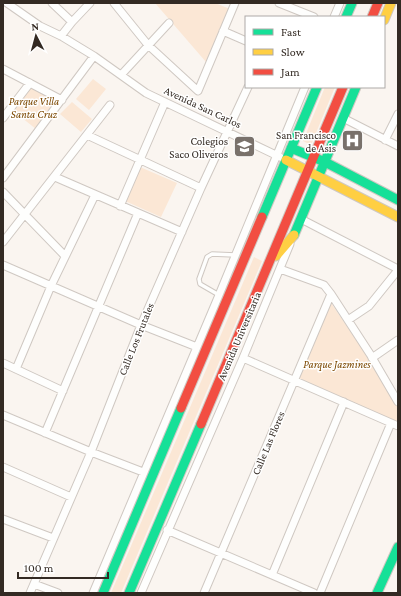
<svg xmlns="http://www.w3.org/2000/svg" width="401" height="596" viewBox="0 0 401 596" font-family="'Crimson Pro',serif">
  <rect width="100%" height="100%" fill="#faf5f0"/>
  <path fill="#fbe7d5" d="M155,3H215L230,9L206,62Z
    M93,79L106,89L89,110L76,99Z
    M30,87L57,102L36,129L12,110Z
    M325,87H335L311,145L303,141Z
    M72,102L92,119L81,132L60,114Z
    M140,167L177,183L161,217L125,201Z
    M254,257L262,261L121,593H111Z
    M331,303L370,360L398,408V424L299,378Z"/>
  <g fill="none" stroke-linecap="round" stroke-linejoin="round">
    <defs>
      <path id="lane" d="M219,295L200,284L199,279L207,257L212,254L235,255"/>
      <path id="street" d="M7,3L40,26L61,36L94,56L146,93L280,157
        M52,3L72,22
        M114,3L148,45L198,91L235,3
        M279,3L314,17
        M334,17L340,3
        M223,31L246,41
        M61,36L72,22L90,3
        M3,69L62,100
        M121,75L169,23
        M3,118L30,83
        M343,118L398,146
        M87,135L201,188
        M385,140L398,114
        M55,177L182,232
        M3,178L94,56
        M3,192L65,256
        M120,206L165,102
        M301,219L398,269
        M3,242L110,105
        M3,265L141,325L197,347
        M280,269L324,285L331,294L370,354L398,402
        M348,320L369,306L398,270
        M243,358L398,426
        M372,358L398,340
        M3,363L63,391
        M16,369L51,286L95,195
        M3,415L91,452L143,472
        M45,433L138,213
        M3,467L71,497
        M3,519L53,538
        M167,530L314,593
        M272,575L344,402
        M34,584L58,593
        M30,593L91,452L141,325L201,188L248,87
        M93,593L219,295L305,87
        M141,593L243,358L290,244
        M204,593L331,294
        M320,593L391,423"/>
      <path id="fast" d="M346,17L352,3
        M291,148L325,162L398,200
        M262,217L317,87
        M294,235L356,87
        M103,593L181,408
        M129,593L201,424
        M377,593L398,547"/>
      <path id="slow" d="M384,20L391,3
        M286,160L398,217
        M276,256L294,235"/>
      <path id="jam" d="M372,17L378,3
        M181,408L262,217
        M201,424L343,87"/>
    </defs>
    <use href="#lane" stroke="#cfc8c2" stroke-width="5.5"/>
    <use href="#street" stroke="#cfc8c2" stroke-width="9"/>
    <use href="#fast" stroke="#cfc8c2" stroke-width="11"/>
    <use href="#slow" stroke="#cfc8c2" stroke-width="11"/>
    <use href="#jam" stroke="#cfc8c2" stroke-width="11"/>
    <use href="#lane" stroke="#fefefd" stroke-width="3.5"/>
    <use href="#street" stroke="#fefefd" stroke-width="7"/>
    <use href="#fast" stroke="#16e098" stroke-width="9"/>
    <use href="#slow" stroke="#ffcf43" stroke-width="9"/>
    <use href="#jam" stroke="#f24e42" stroke-width="9"/>
  </g>
  <defs>
    <symbol id="hospital-square" viewBox="-11 -11 22 22"><rect x="-9" y="-9" width="18" height="18" rx="4" fill="#79716b" stroke="#fff"/><path d="M-5-5h3v3.5h4V-5h3V5h-3V1.5h-4V5h-3Z" fill="#fff"/></symbol>
    <symbol id="school-square" viewBox="-11 -11 22 22"><rect x="-9" y="-9" width="18" height="18" rx="4" fill="#79716b" stroke="#fff"/><path d="M0-5L7-2L0 1L-7-2ZM-4 1L0 2.5L4 1V4Q0 6-4 4Z" fill="#fff"/></symbol>
  </defs>
  <g fill-rule="evenodd">
    <use href="#hospital-square" x="340" y="128" width="25" height="25"/>
    <use href="#school-square" x="232" y="134" width="25" height="25"/>
  </g>
  <g text-anchor="middle" stroke-width="3" stroke-linejoin="round" paint-order="stroke">
    <g font-size="11" font-style="italic" fill="#7c4800" stroke="#fff">
      <text x="34" y="105">Parque Villa<tspan x="34" dy="13">Santa Cruz</tspan></text>
      <text x="337" y="368">Parque Jazmines</text>
    </g>
    <g font-size="11" fill="#332a23" stroke="#fff">
      <text transform="translate(203 107) rotate(25)" y="4">Avenida San Carlos</text>
      <text transform="translate(239 336) rotate(-67)" y="4">Avenida Universitaria</text>
      <text transform="translate(136 339) rotate(-68)" y="4">Calle Los Frutales</text>
      <text transform="translate(268 443) rotate(-67)" y="4">Calle Las Flores</text>
    </g>
    <g font-size="11" fill="#332a23" stroke="#fff" text-anchor="end">
      <text x="336" y="139">San Francisco<tspan x="336" dy="13">de Asis</tspan></text>
      <text x="228" y="145">Colegios<tspan x="228" dy="13">Saco Oliveros</tspan></text>
    </g>
  </g>
  <rect width="401" height="596" fill="none" stroke="#332a23" stroke-width="8"/>
  <rect x="245" y="16" width="140" height="72" fill="#ffffff" stroke="#adaaa7"/>
  <rect x="253" y="29" width="20" height="6" fill="#16e098" stroke="#adaaa7"/>
  <text x="281" y="36" font-size="12" fill="#332a23">Fast</text>
  <rect x="253" y="49" width="20" height="6" fill="#ffcf43" stroke="#adaaa7"/>
  <text x="281" y="56" font-size="12" fill="#332a23">Slow</text>
  <rect x="253" y="69" width="20" height="6" fill="#f24e42" stroke="#adaaa7"/>
  <text x="281" y="76" font-size="12" fill="#332a23">Jam</text>
  <g transform="translate(36 36) rotate(354)" stroke="#ffffff" stroke-width="3" paint-order="stroke">
  <path d="M0-3L7 15L0 10L-7 15Z" fill="#332a23"/>
  <text y="-6" font-size="11" font-weight="bold" text-anchor="middle" fill="#332a23">N</text>
  </g>
  <path d="M18 572v6h90v-6" fill="none" stroke="#332a23" stroke-width="2"/>
  <text x="24" y="572" font-size="12" fill="#332a23" stroke="#ffffff" stroke-width="3" paint-order="stroke">100 m</text>
</svg>
